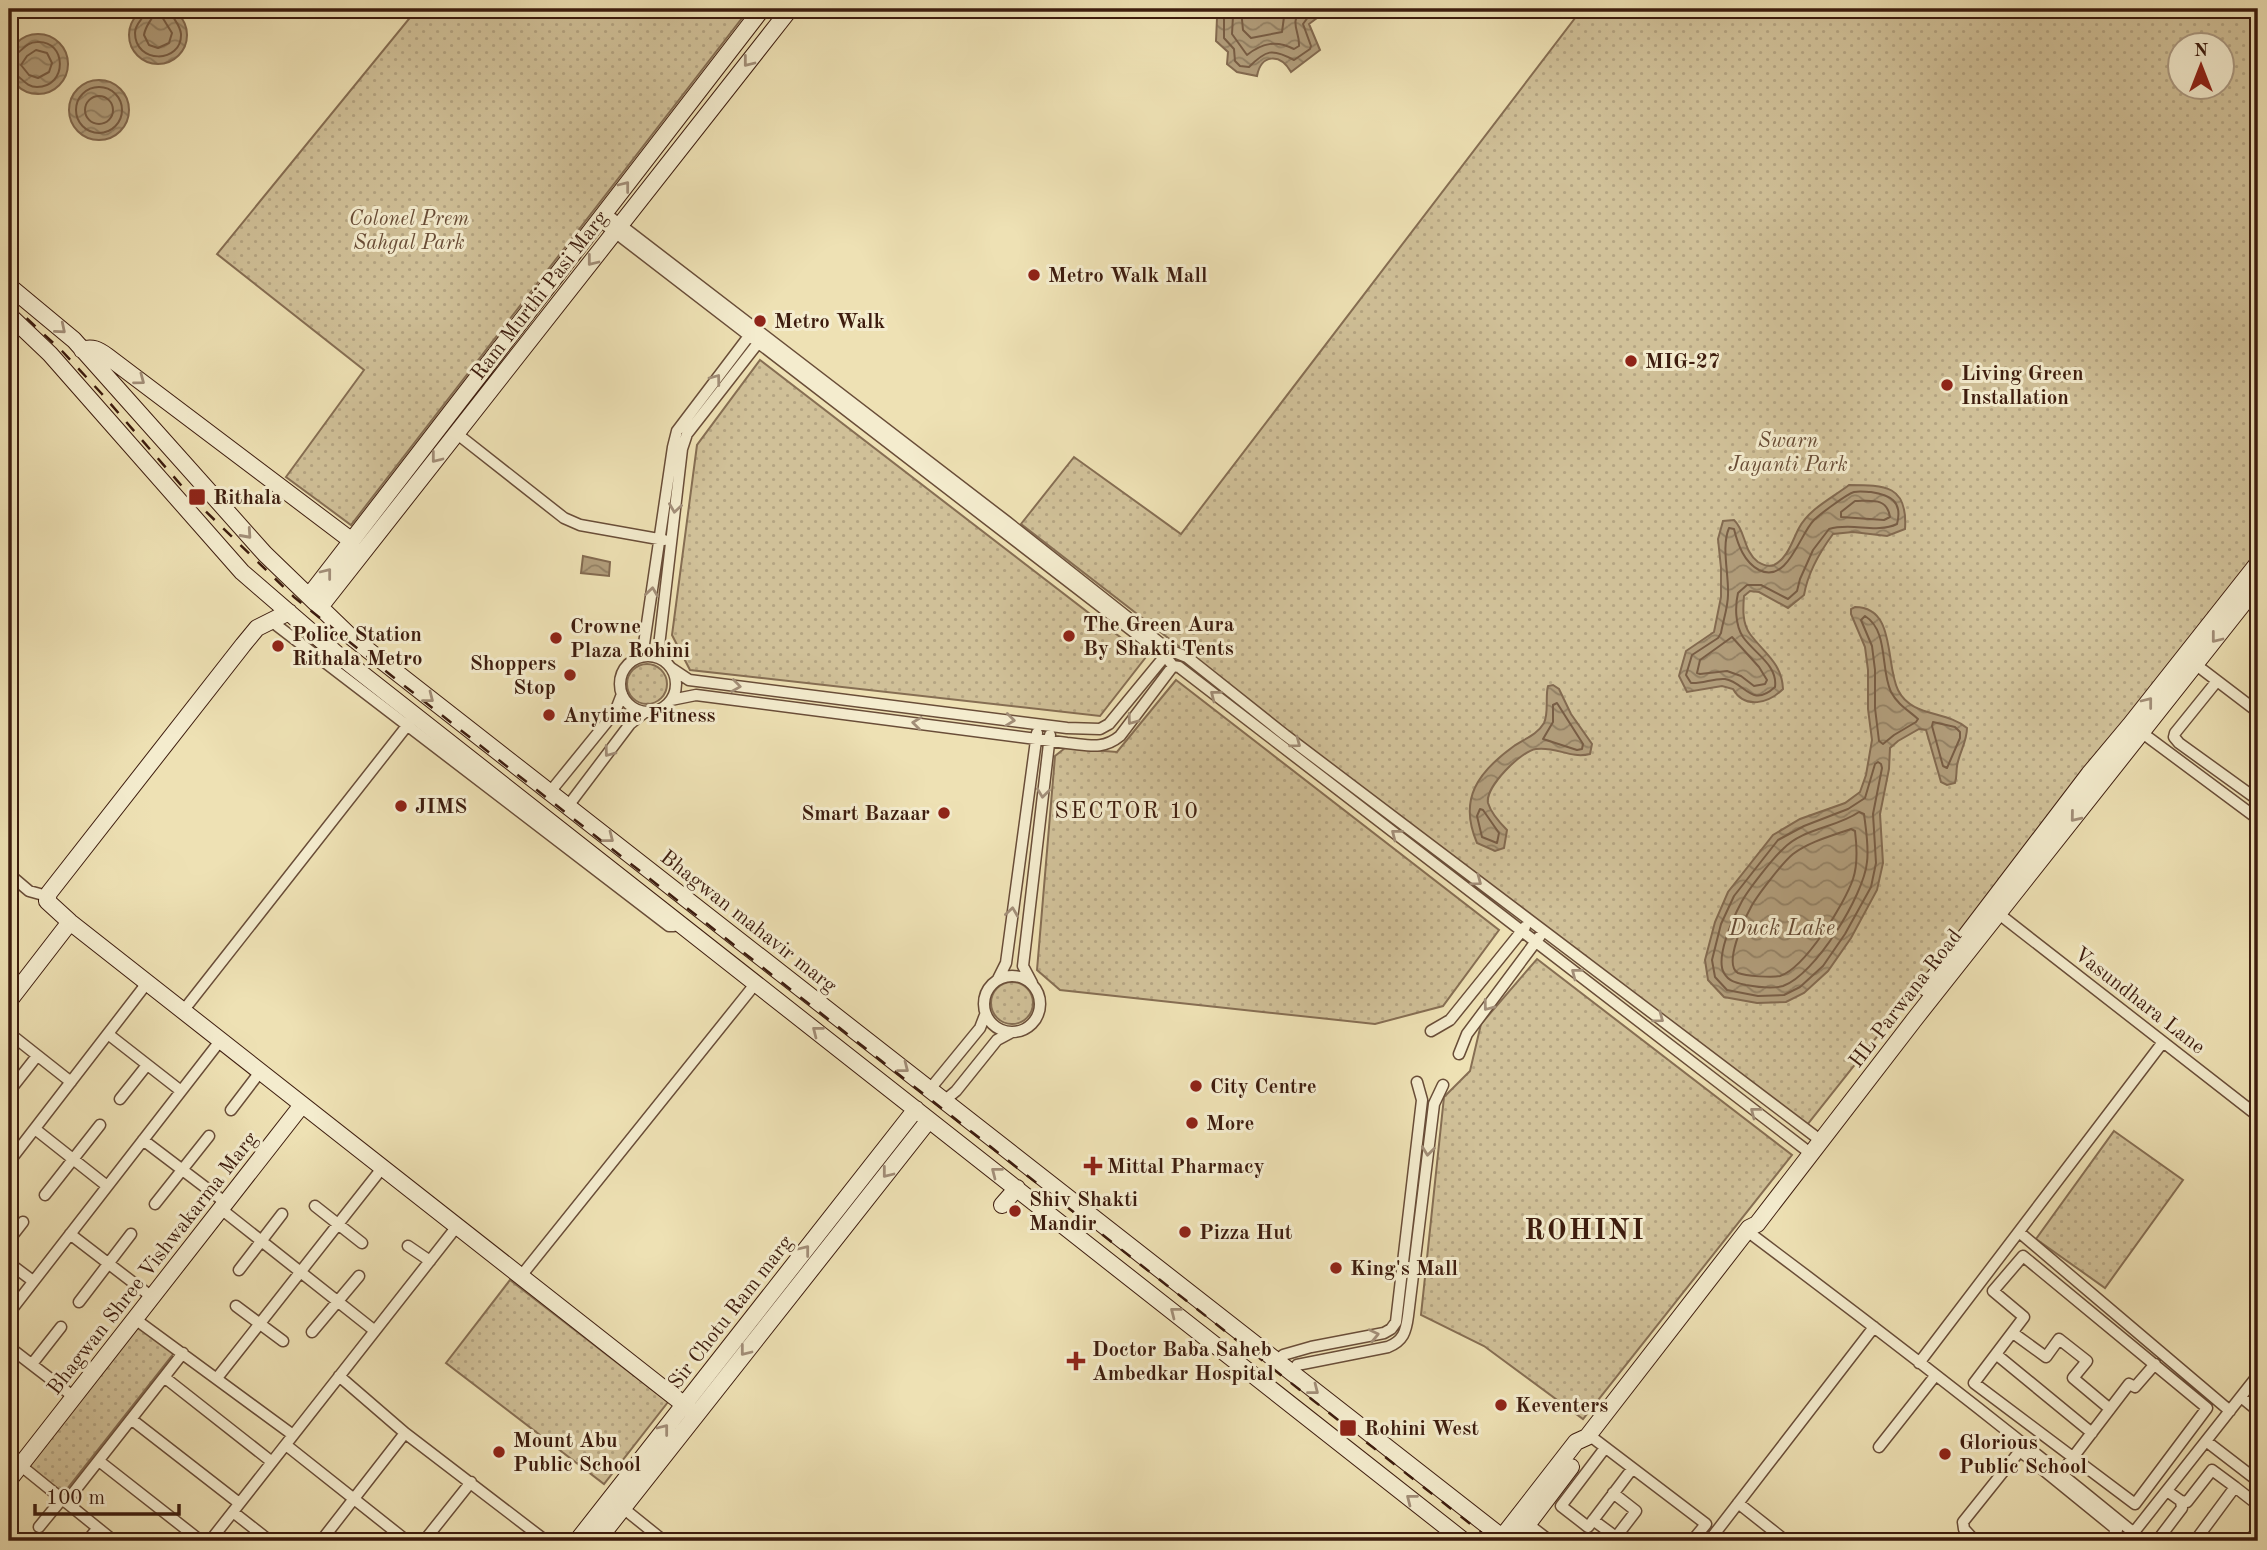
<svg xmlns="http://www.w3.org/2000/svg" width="2267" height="1550" viewBox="0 0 2267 1550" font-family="'Old Standard TT',serif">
  <defs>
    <pattern id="grass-dots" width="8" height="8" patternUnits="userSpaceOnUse" patternTransform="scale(1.75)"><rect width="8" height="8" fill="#d0c098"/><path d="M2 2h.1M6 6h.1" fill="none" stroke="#b4a482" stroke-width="1.8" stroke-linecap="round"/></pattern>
    <pattern id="water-waves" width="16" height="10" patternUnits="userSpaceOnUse" patternTransform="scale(1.75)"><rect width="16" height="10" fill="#b29e7c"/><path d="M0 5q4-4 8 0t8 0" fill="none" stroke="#928064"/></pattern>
  </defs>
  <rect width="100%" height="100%" fill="#eee1b4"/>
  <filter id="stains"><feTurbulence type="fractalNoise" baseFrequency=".00286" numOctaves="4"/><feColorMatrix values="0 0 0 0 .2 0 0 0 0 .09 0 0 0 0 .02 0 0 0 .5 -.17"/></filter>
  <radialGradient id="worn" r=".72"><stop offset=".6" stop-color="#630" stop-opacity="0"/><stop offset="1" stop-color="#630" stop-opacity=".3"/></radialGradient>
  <path fill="url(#grass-dots)" stroke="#866e53" stroke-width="2" fill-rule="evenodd" d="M417,9H749L351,525L286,477L364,370L217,254Z
    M1582,9H2258V556L1803,1130L1021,524L1074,457L1181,534ZM2180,46H2222V88H2180Z
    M760,360L1146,657L1100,716L690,670L672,635L697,445Z
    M627 684a20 20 0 1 1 40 0a20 20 0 1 1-40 0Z
    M1176,680L1499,930L1443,1006L1375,1024L1060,990L1037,970L1055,756L1065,748L1117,752Z
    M1537,959L1792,1155L1583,1419L1484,1346L1421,1315L1444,1097L1470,1071L1481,1024Z
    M991 1003a21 21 0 1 1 42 0a21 21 0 1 1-42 0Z
    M2114,1131L2183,1180L2105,1288L2036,1239Z
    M510,1280L668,1402L604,1484L446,1363Z
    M135,1323L174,1353L63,1494L24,1463Z"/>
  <path fill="url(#water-waves)" stroke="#836a50" stroke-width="2" d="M129 35a29 29 0 1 1 58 0a29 29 0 1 1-58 0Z
    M1213,9H1321V15L1309,24L1320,50L1291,72C1280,53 1261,54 1257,76L1237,72L1227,64L1228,52L1216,41L1217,18Z
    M8 64a30 30 0 1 1 60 0a30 30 0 1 1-60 0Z
    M69 110a30 30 0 1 1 60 0a30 30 0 1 1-60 0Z
    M1849,485C1885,485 1908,485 1905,529L1887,536L1853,532L1833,534C1819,553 1808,572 1804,595L1788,608L1759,592L1750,591L1744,596C1743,608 1742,623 1750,634C1764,653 1782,663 1783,689C1769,703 1745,710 1733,689L1722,686L1687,692L1679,676L1686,651L1714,632L1721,597V568L1718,539L1723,521L1734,520C1746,531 1743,551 1758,562C1763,565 1769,567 1774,565C1788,558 1792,541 1799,528C1809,509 1832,498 1849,485Z
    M583,556L610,562L609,576L581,573Z
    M1855,607C1896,607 1885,663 1898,690C1912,718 1946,710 1967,728C1967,742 1959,753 1957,766C1956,773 1957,777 1955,783L1947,785L1941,782L1926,730L1919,729L1898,741L1890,748L1889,769L1880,814L1883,863L1877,890L1851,938L1828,971L1804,993L1786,1002L1757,1003L1724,997L1708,980L1705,960L1715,922L1728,892L1773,835L1800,819L1845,803L1860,792L1866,775L1872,740L1868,709V670L1865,647L1851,614V609Z
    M1553,685L1559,689L1571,714L1592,744L1590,754C1570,759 1556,746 1536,749C1521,751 1485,787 1488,803C1491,813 1500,823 1507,830L1504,848L1495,851L1477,843C1458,799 1478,772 1514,746C1524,739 1537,735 1544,723C1549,713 1545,697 1548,686Z"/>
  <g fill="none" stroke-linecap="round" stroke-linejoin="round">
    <path stroke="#785d45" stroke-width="2" d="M146,9C145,19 135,22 135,33C135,64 182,64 181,34C180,23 171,18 170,9
      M1221,9L1224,17V38L1234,49L1235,61L1240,66L1249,67C1266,50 1272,48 1294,60L1310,49L1311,46L1303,24L1314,9
      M1230,9L1233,16L1232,34L1247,55C1262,43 1276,40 1294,49L1299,46C1300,31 1288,22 1303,9
      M1241,9L1243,30L1251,38L1282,32L1284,17L1288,9
      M159,12L172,33L169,43L158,48L149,45L144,35C145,28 153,14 159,12Z
      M36,50L47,53L52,63L49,72L38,78L29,75L21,65L27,56Z
      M9,57C20,56 24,42 37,42C67,40 68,87 37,87C24,87 20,73 9,72
      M76 110a23 23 0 1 1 46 0a23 23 0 1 1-46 0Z
      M85 110a14 14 0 1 1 28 0a14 14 0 1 1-28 0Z
      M1871,492C1890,495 1903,501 1897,524C1876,534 1852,522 1829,529L1813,550L1800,579L1797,591L1788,599L1761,585H1747L1738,593C1735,606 1735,625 1743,637C1754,653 1778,665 1775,687C1751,709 1745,682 1725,679C1714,678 1702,684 1691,683L1686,675L1692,655L1718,638L1721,633C1723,621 1728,607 1728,595C1729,574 1721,547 1729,528L1734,529C1738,545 1744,562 1759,570C1788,584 1799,535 1814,520C1820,514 1847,494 1854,492C1860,491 1866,492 1871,492Z
      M1855,501C1871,501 1887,497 1890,517L1884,520L1841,517V512Z
      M1865,616C1889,631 1880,669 1891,692C1898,705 1908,710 1918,719L1916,722L1894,735L1883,744L1879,741L1875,708V670L1872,646L1861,620Z
      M1732,637L1759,667L1767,680L1765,684L1754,686L1741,676L1727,671L1700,674L1697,673L1700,660Z
      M1557,703L1583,744L1582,749L1577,750L1543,739L1553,722V705Z
      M1933,722L1955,727L1960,732V738L1947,768L1943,766L1932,726Z
      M1878,762L1881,764L1882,768L1873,814L1876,863L1871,887L1845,934L1823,966L1800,987L1784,995L1758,996L1727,990L1715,977L1712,960L1721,924L1734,896L1778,840L1804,826L1848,809L1865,798L1875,764Z
      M1480,809L1483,810L1499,833L1497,843L1482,837L1477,816Z
      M1859,812L1864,814C1866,830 1869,847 1867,862C1864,895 1815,975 1783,986C1772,989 1757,987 1746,985C1737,983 1729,982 1724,973C1715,958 1733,918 1741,903C1747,891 1773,858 1783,849C1803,828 1836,828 1859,812Z
      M1851,829L1855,831C1857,847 1858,864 1853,879C1845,903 1805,968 1780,976C1772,978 1746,976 1738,973C1723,965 1744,920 1750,909C1755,898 1783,862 1793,854C1809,842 1831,836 1851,829Z"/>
    <defs>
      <path id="street" d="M605,213L1006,521L1169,650L1187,657L1285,735L1820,1140
        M599,220L1165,656L1173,666L1179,667L1810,1153
        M456,433L564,518L580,525L664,540
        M271,621L669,926H674L677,921
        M620 684a28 28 0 1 1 56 0a28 28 0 1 1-56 0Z
        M637,658L644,644L673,447L677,431L749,336
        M667,663L659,646L682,449L687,434L758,343
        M2195,664L2258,712
        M671,668L689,680L1067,728L1100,729L1109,724L1165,656L1171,654
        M2217,681L2175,733L2174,737L2179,743L2258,800
        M671,700L696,695L1067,743C1089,745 1103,750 1120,736L1173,666
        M2137,729L2258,819
        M550,792L615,712L622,694
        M568,806L630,724L645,712
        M9,874L29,891L47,896
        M1999,914L2258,1116
        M984 1004a28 28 0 1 1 56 0a28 28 0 1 1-56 0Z
        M998,979L1006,963L1037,733
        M1032,983L1023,966L1050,735
        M183,1011L410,722
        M1431,1031L1450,1020L1525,927
        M9,1033L71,1082
        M108,1034L181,1091
        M1459,1054L1467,1034L1540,936
        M11,1089L37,1056
        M930,1089L980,1028L985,1015
        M120,1099L147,1065
        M944,1101L956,1091L997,1040L1012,1032
        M231,1110L260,1072
        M35,1129L107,1186
        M143,1140L226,1203
        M9,1162L147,983
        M45,1195L100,1125
        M155,1204L209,1136
        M315,1206L362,1243
        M221,1209L375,1331
        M1747,1231C1878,1329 2007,1429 2134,1533
        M2019,1232L2230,1411
        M70,1234L152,1297
        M9,1240L23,1222
        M408,1246L430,1261
        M2023,1256L2207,1408L2135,1504L1974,1383L2024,1317L1993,1291Z
        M9,1263L33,1281
        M239,1270L282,1214
        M521,1276L756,983
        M79,1302L131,1234
        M236,1306L283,1341
        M9,1313L220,1041
        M135,1319L293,1435
        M312,1332L359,1276
        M2013,1333L2046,1357L2059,1339L2087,1361L2073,1378L2110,1409
        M9,1347L74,1397
        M1283,1355L1311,1347L1384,1333L1391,1329L1396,1322L1422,1100L1417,1082
        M1997,1355L2092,1433
        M1919,1363L2163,1042
        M32,1364L61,1327
        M1297,1365L1388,1347C1403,1341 1406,1332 1408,1316L1434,1104L1443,1085
        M339,1376L405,1433L546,1541
        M164,1377L272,1462
        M217,1378L383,1167
        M2241,1397L2258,1411
        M131,1419L239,1503
        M1589,1435L1706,1524L1692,1541
        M2206,1441L2258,1481
        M286,1445L407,1541
        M1879,1447L1935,1376
        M1605,1448L1561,1506L1588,1527L1632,1469
        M2020,1451L2117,1530L2109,1541
        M99,1461L201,1541
        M20,1465L114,1541
        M2061,1473L2129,1384L2135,1387L2155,1364
        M2235,1487L2258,1505
        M2167,1491L2181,1501L2187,1502L2212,1470L2235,1487L2195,1541
        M1613,1493L1636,1511L1616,1537L1622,1541
        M66,1502L183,1353
        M1738,1503L1786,1541
        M618,1504L664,1541
        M233,1512L270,1541
        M1593,1520L1616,1537
        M1524,1521L1550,1541
        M39,1527L62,1499
        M87,1541L98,1528
        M210,1541L458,1225
        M321,1541L405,1433
        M424,1541L471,1482
        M1709,1541L1874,1327
        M1975,1541L1964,1529L1963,1522L2023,1447
        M2127,1541L2258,1375
        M2157,1541L2182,1508L2181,1501
        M2249,1541L2258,1530"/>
      <path id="secondary" d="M9,286L74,340L265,554L350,636L1507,1541
        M9,315L50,354L242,572L337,654L1464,1541
        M82,350C92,346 99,350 107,356L352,541
        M309,596L762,9
        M320,607L790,9
        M289,612L257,628L243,645L49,893L47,901L70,922L696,1414
        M1926,988L2089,774L2130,725L2258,563
        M9,1001L70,922
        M1002,1205L1017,1188
        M9,1480L302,1105
        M577,1541L916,1109
        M597,1541L929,1120
        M1499,1541L1576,1442L1587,1437L1749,1228L1757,1224L1914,1020L2258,585
        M1515,1541L1571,1467"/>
    </defs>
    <use href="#street" stroke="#694d38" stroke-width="13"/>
    <use href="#secondary" stroke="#3d1c0e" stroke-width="18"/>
    <use href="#street" stroke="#f4ecce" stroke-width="10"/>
    <use href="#secondary" stroke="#f4ecce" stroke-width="16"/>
    <path stroke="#3d1c0e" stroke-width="2.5" stroke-dasharray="12 12" stroke-linecap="butt" d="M9,302L62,351L102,394L194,500L294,597L383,669L1492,1541"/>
  </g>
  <defs><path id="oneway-chevron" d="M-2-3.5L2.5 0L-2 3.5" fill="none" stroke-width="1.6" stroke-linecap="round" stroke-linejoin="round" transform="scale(1.75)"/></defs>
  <g stroke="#a28e78">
    <use href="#oneway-chevron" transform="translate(748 62) rotate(128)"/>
    <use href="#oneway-chevron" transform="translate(625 186) rotate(-52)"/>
    <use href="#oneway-chevron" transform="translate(592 261) rotate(128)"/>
    <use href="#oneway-chevron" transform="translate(61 329) rotate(40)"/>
    <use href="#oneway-chevron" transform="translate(716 379) rotate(-53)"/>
    <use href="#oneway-chevron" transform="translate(140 380) rotate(37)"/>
    <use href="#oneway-chevron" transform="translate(436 458) rotate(128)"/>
    <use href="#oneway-chevron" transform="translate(675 508) rotate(98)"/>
    <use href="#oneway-chevron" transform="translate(247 534) rotate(48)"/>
    <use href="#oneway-chevron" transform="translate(327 573) rotate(-52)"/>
    <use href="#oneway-chevron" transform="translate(652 592) rotate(-82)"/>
    <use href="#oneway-chevron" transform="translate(2216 638) rotate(128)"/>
    <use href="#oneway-chevron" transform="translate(736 686) rotate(8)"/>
    <use href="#oneway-chevron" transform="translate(1215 695) rotate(-142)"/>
    <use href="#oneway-chevron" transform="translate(429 698) rotate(38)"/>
    <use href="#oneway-chevron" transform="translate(2148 702) rotate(-52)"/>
    <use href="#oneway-chevron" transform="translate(1010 720) rotate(7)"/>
    <use href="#oneway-chevron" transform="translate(1132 720) rotate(127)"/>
    <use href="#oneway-chevron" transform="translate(917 723) rotate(-173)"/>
    <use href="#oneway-chevron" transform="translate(1296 743) rotate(37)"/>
    <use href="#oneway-chevron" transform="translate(609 752) rotate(127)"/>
    <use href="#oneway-chevron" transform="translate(1043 793) rotate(97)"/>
    <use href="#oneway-chevron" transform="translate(2075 817) rotate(129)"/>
    <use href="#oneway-chevron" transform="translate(1396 834) rotate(-142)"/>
    <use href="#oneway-chevron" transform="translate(609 838) rotate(38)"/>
    <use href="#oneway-chevron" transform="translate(1477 881) rotate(37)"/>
    <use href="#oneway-chevron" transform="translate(1012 912) rotate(-82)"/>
    <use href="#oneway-chevron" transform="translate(1576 973) rotate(-142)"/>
    <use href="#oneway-chevron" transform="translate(1488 1006) rotate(127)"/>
    <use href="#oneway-chevron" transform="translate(1659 1018) rotate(37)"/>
    <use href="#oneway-chevron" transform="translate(817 1031) rotate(-142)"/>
    <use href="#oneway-chevron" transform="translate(904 1068) rotate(38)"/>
    <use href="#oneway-chevron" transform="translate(1755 1112) rotate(-142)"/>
    <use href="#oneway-chevron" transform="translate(1428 1151) rotate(97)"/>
    <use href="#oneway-chevron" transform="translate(996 1172) rotate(-142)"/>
    <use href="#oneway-chevron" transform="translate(887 1173) rotate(128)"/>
    <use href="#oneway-chevron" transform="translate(805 1250) rotate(-52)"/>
    <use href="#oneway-chevron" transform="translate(1175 1312) rotate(-142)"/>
    <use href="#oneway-chevron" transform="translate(1374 1335) rotate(-13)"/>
    <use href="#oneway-chevron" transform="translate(745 1351) rotate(128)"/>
    <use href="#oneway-chevron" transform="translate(1314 1390) rotate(38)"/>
    <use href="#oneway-chevron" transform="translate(664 1429) rotate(-52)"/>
    <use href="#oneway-chevron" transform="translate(1411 1499) rotate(-142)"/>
  </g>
  <g fill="#8f2418" stroke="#f4ecce" stroke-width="2.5">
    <circle cx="1034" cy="275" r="7"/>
    <circle cx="760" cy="321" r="7"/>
    <circle cx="1631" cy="361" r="7"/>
    <circle cx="1947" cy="385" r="7"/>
    <rect x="188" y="488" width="18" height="18" rx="3.5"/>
    <circle cx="1069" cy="636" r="7"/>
    <circle cx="556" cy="638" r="7"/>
    <circle cx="278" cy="646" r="7"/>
    <circle cx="570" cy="675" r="7"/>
    <circle cx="549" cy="715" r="7"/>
    <circle cx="401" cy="806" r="7"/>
    <circle cx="944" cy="813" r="7"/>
    <circle cx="1196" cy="1086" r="7"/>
    <circle cx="1192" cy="1123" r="7"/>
    <path d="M1089.5 1155.5h7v7h7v7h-7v7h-7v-7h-7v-7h7z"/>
    <circle cx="1015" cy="1211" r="7"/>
    <circle cx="1185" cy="1232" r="7"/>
    <circle cx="1336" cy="1268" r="7"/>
    <path d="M1072.5 1350.5h7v7h7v7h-7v7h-7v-7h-7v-7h7z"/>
    <circle cx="1501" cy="1405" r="7"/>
    <rect x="1339" y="1419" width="18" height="18" rx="3.5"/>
    <circle cx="499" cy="1452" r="7"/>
    <circle cx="1945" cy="1454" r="7"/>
  </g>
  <g text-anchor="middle" stroke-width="6" stroke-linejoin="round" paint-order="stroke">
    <g font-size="21" font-style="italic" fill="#694d37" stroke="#f4ecce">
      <text x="409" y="225">Colonel Prem<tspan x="409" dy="24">Sahgal Park</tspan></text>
      <text x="1788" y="447">Swarn<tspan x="1788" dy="24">Jayanti Park</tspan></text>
    </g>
    <g font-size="21" font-weight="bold" fill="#3d1c0e" stroke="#f4ecce" text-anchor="start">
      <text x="1048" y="282">Metro Walk Mall</text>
      <text x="774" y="328">Metro Walk</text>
      <text x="1645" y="368">MIG-27</text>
      <text x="1961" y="380">Living Green<tspan x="1961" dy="24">Installation</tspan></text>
      <text x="213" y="504">Rithala</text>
      <text x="1083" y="631">The Green Aura<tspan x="1083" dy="24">By Shakti Tents</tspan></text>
      <text x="570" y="633">Crowne<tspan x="570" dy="24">Plaza Rohini</tspan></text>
      <text x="292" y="641">Police Station<tspan x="292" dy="24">Rithala Metro</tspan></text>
      <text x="556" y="670" text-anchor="end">Shoppers<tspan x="556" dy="24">Stop</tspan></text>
      <text x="563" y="722">Anytime Fitness</text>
      <text x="415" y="813">JIMS</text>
      <text x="930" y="820" text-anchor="end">Smart Bazaar</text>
      <text x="1210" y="1093">City Centre</text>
      <text x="1206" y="1130">More</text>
      <text x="1107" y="1173">Mittal Pharmacy</text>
      <text x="1029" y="1206">Shiv Shakti<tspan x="1029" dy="24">Mandir</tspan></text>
      <text x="1199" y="1239">Pizza Hut</text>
      <text x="1350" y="1275">King's Mall</text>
      <text x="1092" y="1356">Doctor Baba Saheb<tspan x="1092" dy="24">Ambedkar Hospital</tspan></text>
      <text x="1515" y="1412">Keventers</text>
      <text x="1364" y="1435">Rohini West</text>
      <text x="513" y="1447">Mount Abu<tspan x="513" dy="24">Public School</tspan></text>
      <text x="1959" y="1449">Glorious<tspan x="1959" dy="24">Public School</tspan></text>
    </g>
    <g font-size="21" fill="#3d1c0e" stroke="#f4ecce">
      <text transform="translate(539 295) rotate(-52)" y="7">Ram Murthi Pasi Marg</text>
      <text transform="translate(749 921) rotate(38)" y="7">Bhagwan mahavir marg</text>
      <text transform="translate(1905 998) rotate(-52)" y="7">HL Parwana Road</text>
      <text transform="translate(2140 1000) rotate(38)" y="7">Vasundhara Lane</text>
      <text transform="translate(152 1263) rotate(-52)" y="7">Bhagwan Shree Vishwakarma Marg</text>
      <text transform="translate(730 1312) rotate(-52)" y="7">Sir Chotu Ram marg</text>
    </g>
    <g font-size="23" letter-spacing="2" fill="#3d1c0e" stroke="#f4ecce">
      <text x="1127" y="818">SECTOR 10</text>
    </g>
    <g font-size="23" font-style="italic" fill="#664a34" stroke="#f4ecce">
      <text x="1782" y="935">Duck Lake</text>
    </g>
    <g font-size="28" font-weight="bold" letter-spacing="2" fill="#3d1c0e" stroke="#f4ecce">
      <text x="1585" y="1239">ROHINI</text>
    </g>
  </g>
  <rect width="2267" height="1550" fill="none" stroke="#eee1b4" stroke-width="35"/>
  <rect x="10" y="10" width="2246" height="1529" fill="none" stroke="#3d1c0e" stroke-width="3.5"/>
  <rect x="18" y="18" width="2232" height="1515" fill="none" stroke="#3d1c0e" stroke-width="2"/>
  <g transform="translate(2201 66)"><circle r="33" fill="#f4ecce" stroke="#ab9981" stroke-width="2"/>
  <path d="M0-5L12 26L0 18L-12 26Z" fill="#8f2418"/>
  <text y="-10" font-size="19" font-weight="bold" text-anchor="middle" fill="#3d1c0e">N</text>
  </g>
  <path d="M35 1504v10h144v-10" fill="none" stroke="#3d1c0e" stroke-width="3.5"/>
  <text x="46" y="1504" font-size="21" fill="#3d1c0e" stroke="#f4ecce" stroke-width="5" paint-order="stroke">100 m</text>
  <rect width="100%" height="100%" filter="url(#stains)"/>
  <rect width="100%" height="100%" fill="url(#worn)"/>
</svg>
